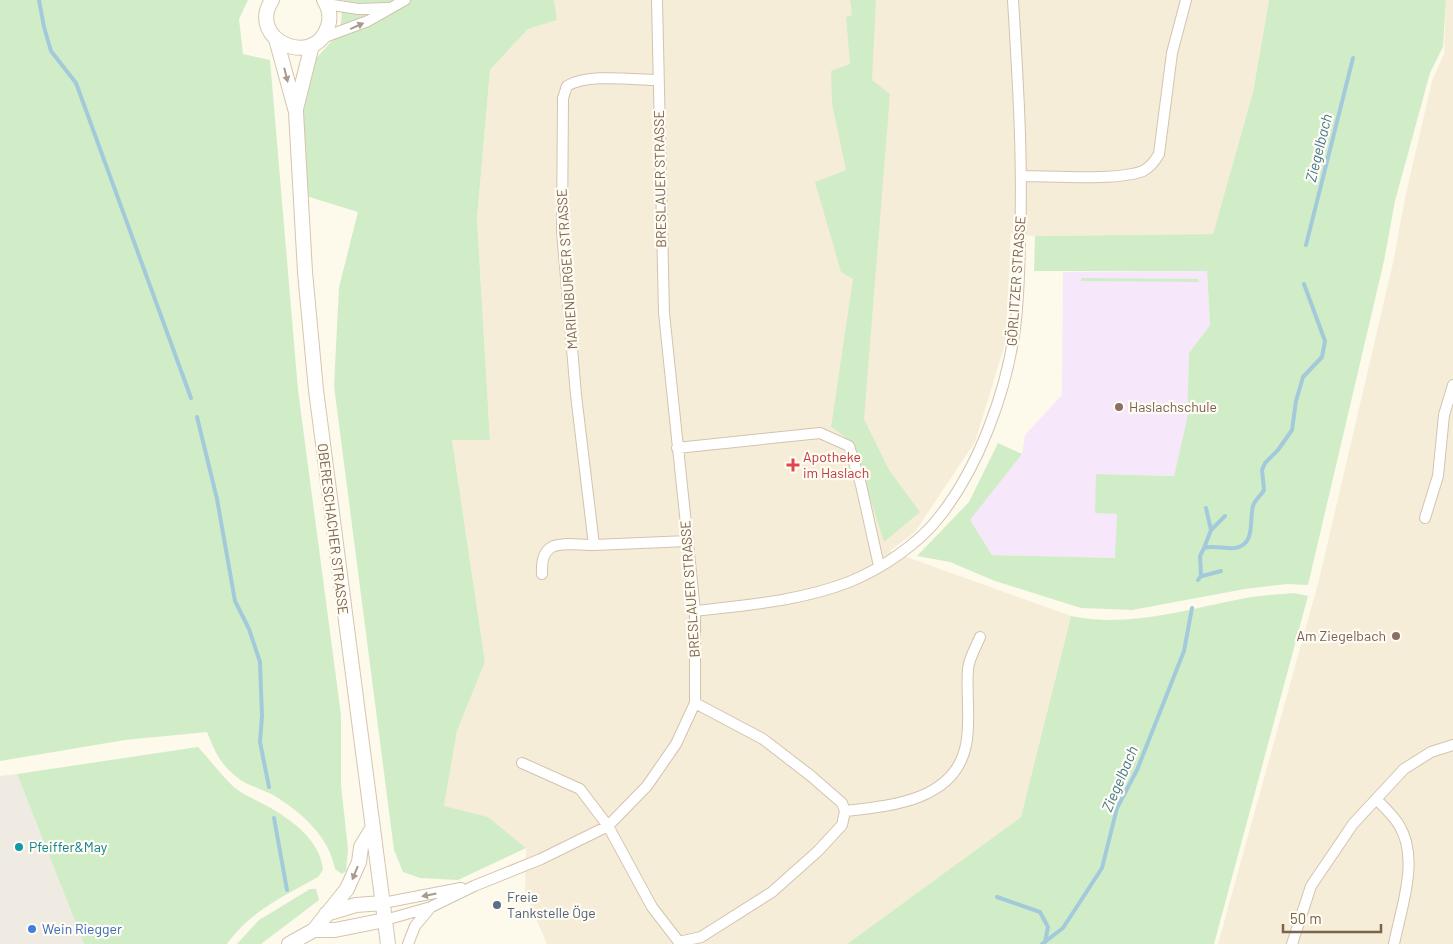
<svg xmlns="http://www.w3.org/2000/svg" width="1453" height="944" viewBox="0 0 1453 944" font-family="Barlow,sans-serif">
  <rect width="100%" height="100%" fill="#fdf9eb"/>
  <path fill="#f6edd9" d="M554,0H1269L1253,92L1213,234L1035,236L1011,233L1006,340L975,442L915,532L890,551L1071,616L1021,817L847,944H547L525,893L526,848L444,806L457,731L485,662L452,440H490L477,219L490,70L528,29L557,20Z
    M1446,0H1453V944H1218L1319,580L1393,263L1405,198L1432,81L1444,54Z"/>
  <path fill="#efebe3" d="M17,774L84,944H0V776Z"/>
  <path fill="#f6e7fa" d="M1207,271L1210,325L1189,353L1187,419L1174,476L1096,474L1117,513L1116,558L992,555L969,520L1022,454L1025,435L1062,395L1063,272Z"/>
  <path fill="#d1edc8" d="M0,0H248L239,19L243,54L270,60L298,390L341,715V785L348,849L346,871L342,874L335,869C329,836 300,811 273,795C262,789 248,786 238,778C220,764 215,752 207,732L125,740L0,761Z
    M343,0H554L557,20L528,29L490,70L477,219L490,440H452L485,662L457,731L444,806L488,817L526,848L458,880L420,878L403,872L394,850L334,386L339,287L358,212L306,196L301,102L311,64L340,32Z
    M850,0H876L872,80L890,94L864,419L889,470L920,512L884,542L852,442L831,427L853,279L841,272L815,182L846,170L832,104L831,71L850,64L846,17L852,15Z
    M1269,0H1446L1443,47L1430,73L1395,201L1384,261L1308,585L1287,584L1245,589L1132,610L1081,608L995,581L950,562L917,556L969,502L998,443L1022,454L970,520L992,555L1115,558L1117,514L1095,513L1096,474L1174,476L1187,419L1189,353L1210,325L1207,271H1034L1035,236L1213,234L1253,92Z
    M1081,278L1198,279L1199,282L1081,281Z
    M1294,593L1308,596L1214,944H847L1021,817L1071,616C1131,629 1193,607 1252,597C1266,595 1280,594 1294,593Z
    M198,747C210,760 221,775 234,787C243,795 257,800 267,806C291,819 321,841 323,870L318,877C284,896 249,912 227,944H84L17,774Z
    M310,889H316L319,900L261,944H237L259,920Z"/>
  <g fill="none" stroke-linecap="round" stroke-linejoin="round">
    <path stroke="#a3cadb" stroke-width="4" d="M39,0L44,27L51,51L76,83L191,398
      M1306,245L1353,58
      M197,417L217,499L235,601L249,629L260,662L262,716L260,742L269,787
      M1211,530L1225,516
      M1204,548L1211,530L1206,508
      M1202,576L1221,571
      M1198,580L1201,576L1200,556L1204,548C1213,545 1225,549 1235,548C1256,545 1249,520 1253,506C1255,499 1261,496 1264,490L1262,470L1265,463L1278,450L1292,430L1296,401L1303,377L1322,357L1325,341L1304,284
      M274,818L287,890
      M997,897L1040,912L1048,927L1045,942
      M1042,944L1063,928L1102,868L1117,808L1137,770L1184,651L1192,608"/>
    <defs>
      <path id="street" d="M327,4L358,9L388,8
        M322,38L368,21L405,0
        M658,80C633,80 588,73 567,86L563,98L562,231L576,395L594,545L688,541
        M1022,176C1052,176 1118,181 1143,171C1151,167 1155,161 1159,154L1172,53L1186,0
        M677,448L820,433L849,446L861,485L879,566
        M1425,518L1438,476L1444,415L1453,385
        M542,574C540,536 565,545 594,545
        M695,611C747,605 800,601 849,582C881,569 919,544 940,516C978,468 1005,395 1014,335C1019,304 1019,272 1020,242C1023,161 1018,81 1013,0
        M522,763L580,789L608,826L652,907L679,942L701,937L772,892L818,851L842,825L845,811L842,803L811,776L763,739L695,703
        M1376,799C1384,807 1393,815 1399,825C1420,859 1401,908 1394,944
        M845,811C890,806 955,801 966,745C971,721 966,694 968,669C969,658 976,647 980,637
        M383,903L461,888
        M385,920L431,907L474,886L541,859L608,826L647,786L676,744L695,703V611L664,313L657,0
        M408,944L415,926L431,907
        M1292,944L1311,886L1353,824L1404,769L1431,752L1453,745"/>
      <path id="secondary" d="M272,0C246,40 315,70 328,26C331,17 329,8 324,0
        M276,39L296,112L305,272L316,390L388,944
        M296,109L312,45
        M326,914L356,905L383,903
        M314,930H335L385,920
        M289,944L314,930L347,889L359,862L361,847L372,829"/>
    </defs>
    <use href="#street" stroke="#d2c3af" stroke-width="12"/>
    <use href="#secondary" stroke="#d5c5ad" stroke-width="16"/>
    <use href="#street" stroke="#fff" stroke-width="10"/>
    <use href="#secondary" stroke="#fff" stroke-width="14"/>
  </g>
  <defs><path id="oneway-solid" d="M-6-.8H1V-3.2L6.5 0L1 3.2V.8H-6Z" transform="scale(1.25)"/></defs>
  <g fill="#a99a8b">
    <use href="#oneway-solid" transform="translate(357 26) rotate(-24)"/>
    <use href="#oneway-solid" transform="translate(286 75) rotate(76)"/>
    <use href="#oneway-solid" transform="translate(355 873) rotate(112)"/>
    <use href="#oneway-solid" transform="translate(429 895) rotate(169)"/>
  </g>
  <g fill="#8d6e63" stroke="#fffcf3" stroke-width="2">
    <circle cx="1119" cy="407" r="5"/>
    <circle cx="1396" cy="636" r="5"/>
  </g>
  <path fill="#e0444e" stroke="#fffcf3" stroke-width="2" d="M790.5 457.5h5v5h5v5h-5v5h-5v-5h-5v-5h5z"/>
  <circle fill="#0f9aa8" stroke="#fffcf3" stroke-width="2" cx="19" cy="847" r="5"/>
  <circle fill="#5c6f8a" stroke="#fffcf3" stroke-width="2" cx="497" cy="905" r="5"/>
  <circle fill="#3f7fe0" stroke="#fffcf3" stroke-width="2" cx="32" cy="929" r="5"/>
  <g text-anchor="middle" stroke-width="4.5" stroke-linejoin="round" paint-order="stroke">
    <g font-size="14" fill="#7b644c" stroke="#fffcf3">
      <text transform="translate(660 179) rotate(-91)" y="5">BRESLAUER STRASSE</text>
      <text transform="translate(567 269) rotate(-94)" y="5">MARIENBURGER STRASSE</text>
      <text transform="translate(1016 281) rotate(-86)" y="5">GÖRLITZER STRASSE</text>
      <text transform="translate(333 529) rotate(83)" y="5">OBERESCHACHER STRASSE</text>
      <text transform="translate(690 589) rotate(-94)" y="5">BRESLAUER STRASSE</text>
    </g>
    <g font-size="14" fill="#785e54" stroke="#fffcf3" text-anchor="start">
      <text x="1129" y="412">Haslachschule</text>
      <text x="1386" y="641" text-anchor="end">Am Ziegelbach</text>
    </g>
    <g font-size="14" fill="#be3a42" stroke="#fffcf3" text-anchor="start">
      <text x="803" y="462">Apotheke<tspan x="803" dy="16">im Haslach</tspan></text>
    </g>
    <g font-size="14" fill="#0d838f" stroke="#fffcf3" text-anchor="start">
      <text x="29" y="852">Pfeiffer&amp;May</text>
    </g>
    <g font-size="14" fill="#4e5e75" stroke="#fffcf3" text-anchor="start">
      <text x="507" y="902">Freie<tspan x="507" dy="16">Tankstelle Öge</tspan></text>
    </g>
    <g font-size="14" fill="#366cbe" stroke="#fffcf3" text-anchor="start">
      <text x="42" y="934">Wein Riegger</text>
    </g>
    <g font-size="15" font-style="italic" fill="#43778f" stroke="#fffcf3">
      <text transform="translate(1319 148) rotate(-76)" y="5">Ziegelbach</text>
      <text transform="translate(1120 779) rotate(-67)" y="5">Ziegelbach</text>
    </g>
  </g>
  <path d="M1283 924v8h98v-8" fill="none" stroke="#7b644c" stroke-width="2.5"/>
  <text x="1290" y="924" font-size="15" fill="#7b644c" stroke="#fffcf3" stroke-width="4" paint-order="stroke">50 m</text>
</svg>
